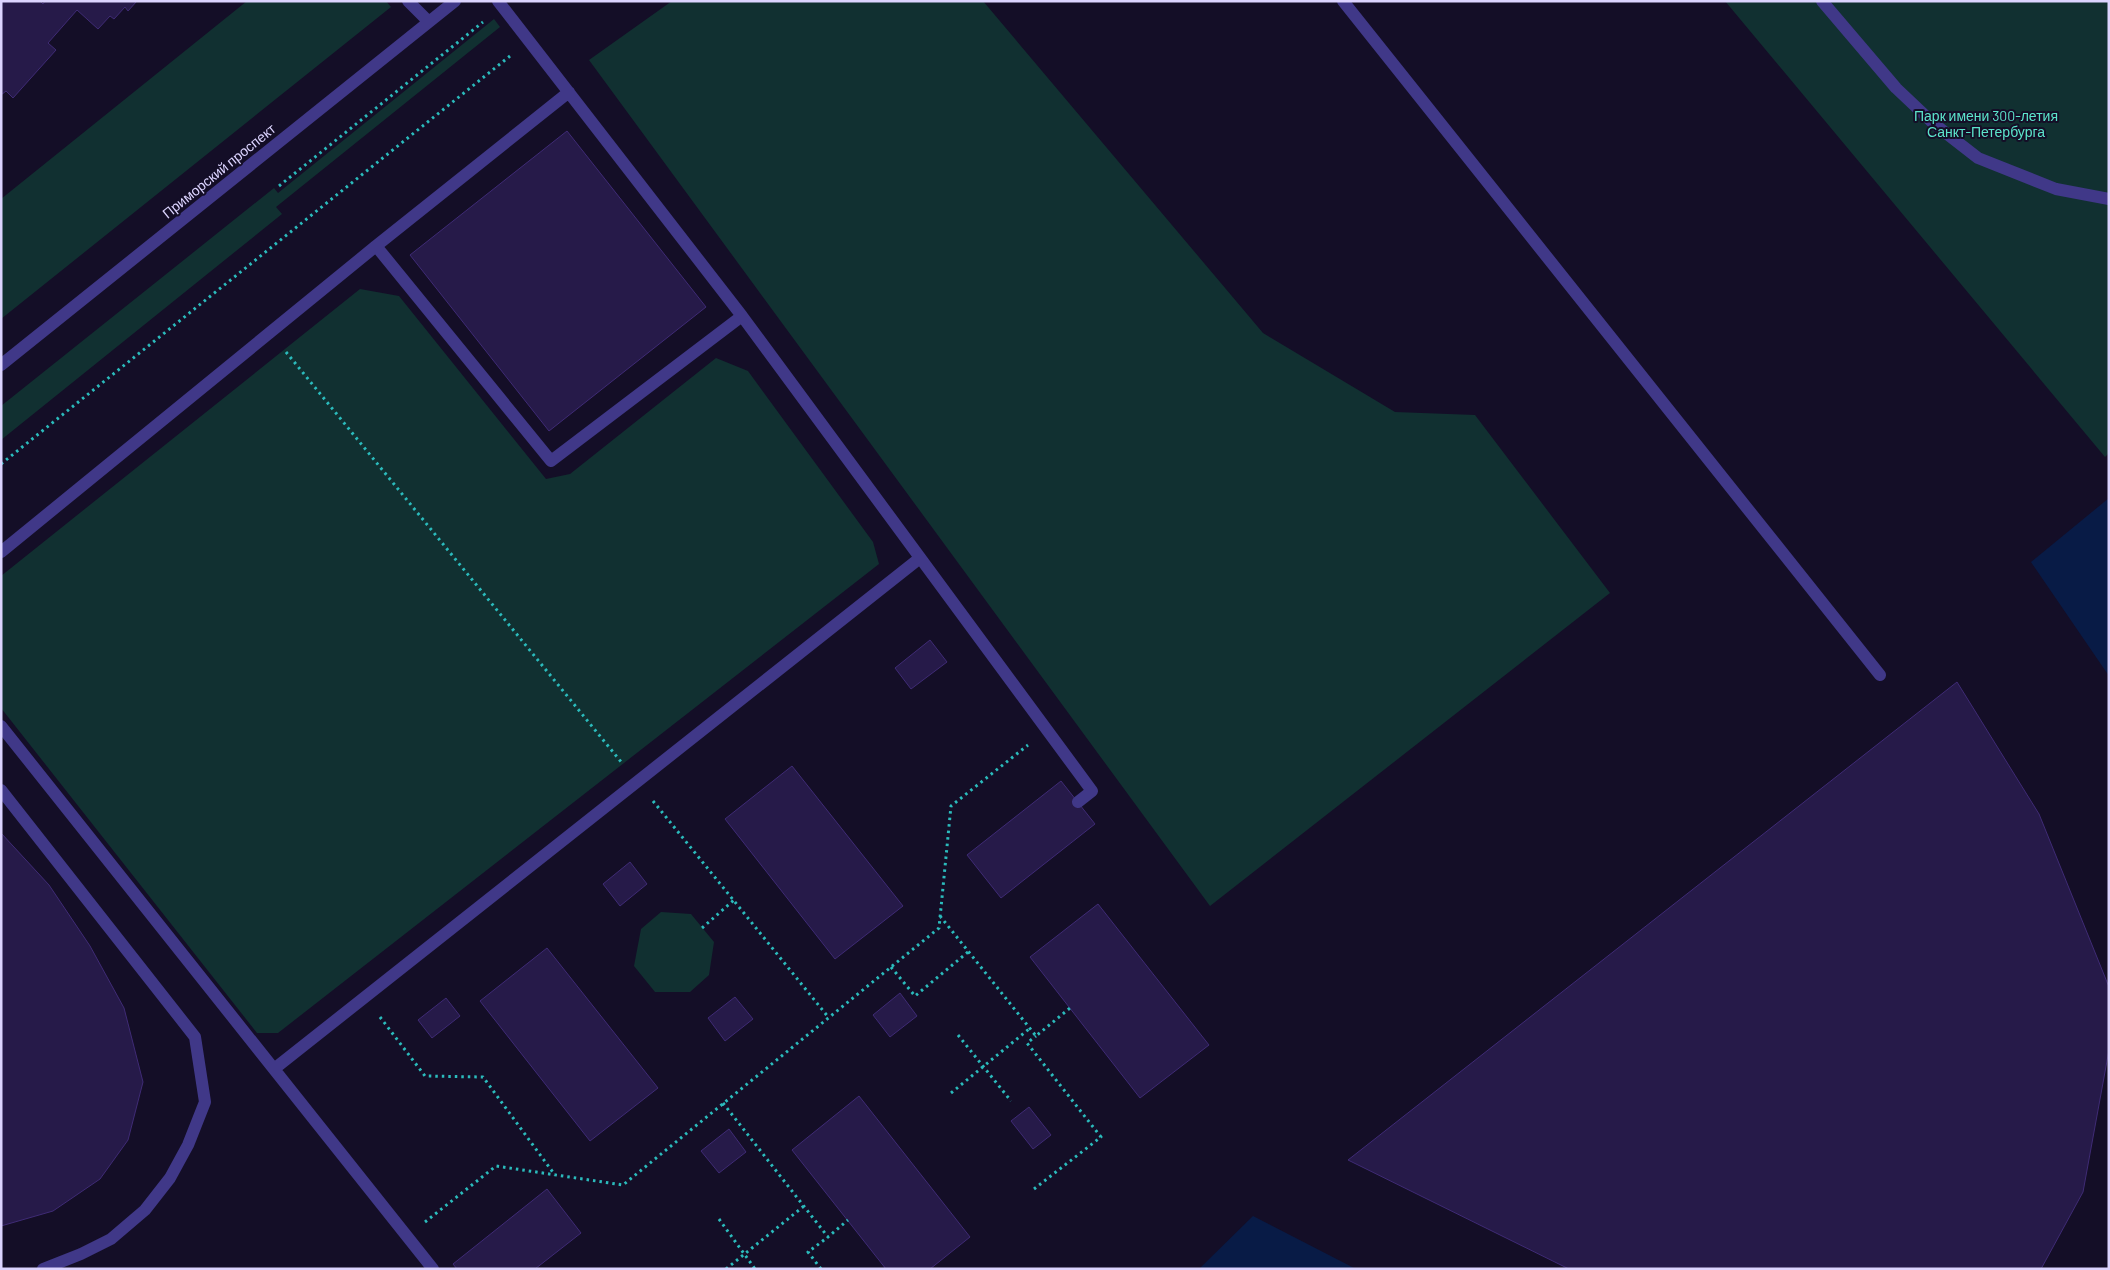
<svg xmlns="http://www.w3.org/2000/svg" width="2110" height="1270" viewBox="0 0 2110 1270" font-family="Barlow,sans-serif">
  <rect width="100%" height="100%" fill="#140e27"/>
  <path fill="#113031" d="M247,1H386L391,7L1,319V199Z
    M672,1H983L1263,333L1395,412L1475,415L1610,593L1210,906L589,60Z
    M1725,1H2109V453L2105,457Z
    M494,19L500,27L276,207L282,214L1,440V406L274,188L278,193Z
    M360,289L399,296L546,479L570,474L716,358L748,371L873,542L879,564L278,1033H257L1,708V576Z
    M661,912L691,914L714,942L709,975L690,992H655L634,966L641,929Z"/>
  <path fill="#081b46" d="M2109,498V676L2031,562Z
    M1253,1216L1356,1269H1199Z"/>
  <path fill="#261a49" stroke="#3f2b75" d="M1,1H40L43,4L45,1H137L128,11L125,7L114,19L110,16L98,29L77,10L48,43L56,50L13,98L6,91L1,95Z
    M567,131L706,307L549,431L410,255Z
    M930,640L947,662L911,689L895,668Z
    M1957,682L2039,814L2109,987V1050L2083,1192L2041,1269H1569L1348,1160Z
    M792,766L903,906L835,959L725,819Z
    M1061,781L1095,824L1001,898L967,855Z
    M1,833L49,885L90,946L124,1008L143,1082L128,1140L100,1179L53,1211L1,1226Z
    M630,862L647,884L620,906L603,884Z
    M1098,904L1209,1045L1140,1098L1030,957Z
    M547,948L658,1088L590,1141L480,1001Z
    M900,993L917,1016L890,1037L873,1015Z
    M735,997L753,1019L725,1041L708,1018Z
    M446,998L460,1016L432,1038L418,1020Z
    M859,1096L970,1237L930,1269H886L792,1150Z
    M1029,1107L1051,1135L1033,1149L1011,1121Z
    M729,1129L746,1152L719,1173L701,1151Z
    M547,1189L581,1233L535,1269H457L453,1264Z"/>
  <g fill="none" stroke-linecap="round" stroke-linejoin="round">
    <path stroke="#2bbbbc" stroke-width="3" stroke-dasharray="2.5 4" stroke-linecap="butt" d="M279,186L483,22
      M286,352L622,763
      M1,464L510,56
      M653,801L829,1018
      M940,916L1036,1036L1070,1008
      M702,928L734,900
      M891,967L915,996L968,952
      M380,1017L425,1076L483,1077L555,1175
      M958,1035L1011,1101
      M951,1093L1029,1029
      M723,1103L828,1237L848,1220
      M1034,1189L1101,1137L1027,1043L1036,1036
      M719,1219L755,1269
      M425,1222L496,1166L623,1185L939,928L951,806L1028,745
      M726,1269L804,1206
      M821,1269L808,1252L828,1237"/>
    <path stroke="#403888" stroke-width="12" d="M408,1L429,22
      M498,1L742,316L551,461L376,246L569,92
      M1343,1L1880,675
      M1822,1L1896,88L1933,123L1978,158L2056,189L2109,199
      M742,316L1092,791L1078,802
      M1,365L455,1
      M1,552L376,246
      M1,726L433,1269
      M1,790L195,1037L205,1102L188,1145L170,1178L145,1210L111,1239L81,1254L43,1269
      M274,1069L920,558"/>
  </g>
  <g text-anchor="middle" stroke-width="4" stroke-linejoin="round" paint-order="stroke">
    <g font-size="14" fill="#5ce4cb" stroke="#140e27">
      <text x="1986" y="121">Парк имени 300-летия<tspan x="1986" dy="16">Санкт-Петербурга</tspan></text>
    </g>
    <g font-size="14" fill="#dcd4ff" stroke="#140e27">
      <text transform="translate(219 171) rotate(-39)" y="5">Приморский проспект</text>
    </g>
  </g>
  <rect width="2110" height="1270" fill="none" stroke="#dcd4ff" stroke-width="5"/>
</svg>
